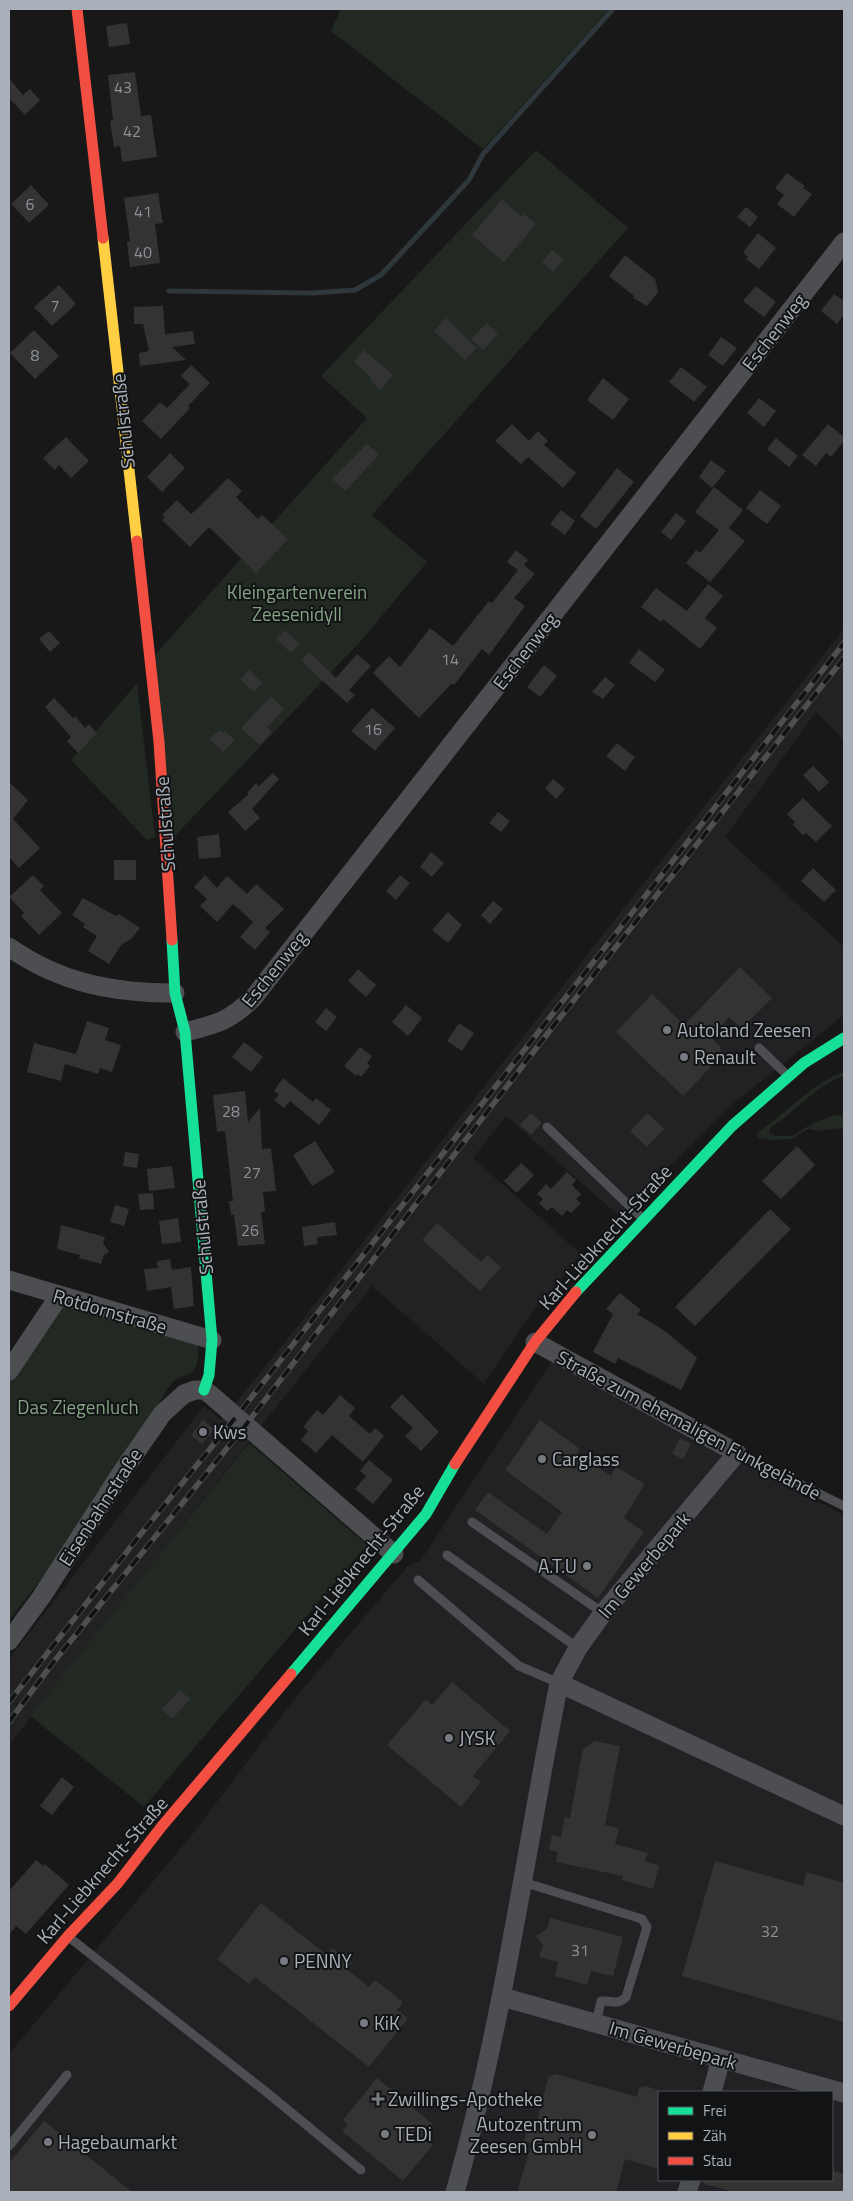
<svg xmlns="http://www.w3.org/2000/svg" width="853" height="2201" viewBox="0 0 853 2201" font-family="'Titillium Web',sans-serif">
  <rect width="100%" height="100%" fill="#181818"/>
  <path fill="#222224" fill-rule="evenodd" d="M844,629V740L816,712L725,837L844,947V1015L734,1103L619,1216L506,1116L473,1158L581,1254L524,1323L484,1384L372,1286L9,1745V1659L204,1406L221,1420L274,1356L575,970Z
    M552,1361L844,1515V2192H9V2054L195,1831L295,1698L407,1567L421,1560ZM659,2092H832V2180H659Z"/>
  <path fill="#222922" d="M341,9H609L483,149L331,31Z
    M536,150L628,228L372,515L427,562L360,642L173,838L153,657L367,418L321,376Z
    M137,683L155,837L147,840L71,760Z
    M844,1072V1076C814,1086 796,1112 770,1128L769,1133L775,1136H792L815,1122L835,1115L844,1116V1131L842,1128L818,1131L808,1129L791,1139L769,1140L759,1138L756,1135L812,1089L833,1076Z
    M59,1296L196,1343C199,1347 198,1349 198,1354C197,1381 187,1369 172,1383C166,1390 162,1398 158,1407L46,1573L9,1620V1371Z
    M249,1443L367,1545L144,1807L30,1716Z"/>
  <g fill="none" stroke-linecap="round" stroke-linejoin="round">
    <path stroke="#2e373b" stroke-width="5" d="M169,291L312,293L355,290L381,275L469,180L483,154L613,9"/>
  </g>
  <path fill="#333334" d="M127,23L130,44L109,47L106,26Z
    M135,72L141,116L151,115L157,157L122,162L120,146L114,147L110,121L113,120L108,75Z
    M9,78L23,95L30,89L40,100L25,115L9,98Z
    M787,173L805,186L803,188L812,194L794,217L777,204L784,195L775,188Z
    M31,185L49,205L29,223L11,204Z
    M158,193L163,223L155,224L160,263L130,267L127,242L130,241L124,198Z
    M502,199L522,217L524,214L536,224L504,262L472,235Z
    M746,207L758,217L750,227L737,217Z
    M758,233L776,248L759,269L746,259L748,257L743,252Z
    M552,250L564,259L553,272L542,262Z
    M625,255L655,279L658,292L647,306L633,298L634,296L609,276Z
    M59,285L76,304L52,326L34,307Z
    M756,286L776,302L764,317L743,301Z
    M834,294L844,301V314L837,324L821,311Z
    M163,306L165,334L193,331L195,344L172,347L186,360L140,366L139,353L149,351L143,324H134V307Z
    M446,318L477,348L465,360L434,331Z
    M487,323L498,334L483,350L471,339Z
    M34,330L59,356L35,379L10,353Z
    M721,337L737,348L723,366L708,355Z
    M364,350L393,375L380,390L370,380L372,378L354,362Z
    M191,365L210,383L188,406L190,408L161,439L142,421L160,402L167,408L190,384L181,376Z
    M681,367L707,387L694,402L669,382Z
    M603,378L629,399L613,420L587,400Z
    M759,398L776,411L764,427L747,413Z
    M512,424L529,441L538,431L548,441L544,445L576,473L563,488L528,457L521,464L495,441Z
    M828,424L844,437V441L831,457L826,453L816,466L802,455Z
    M66,437L89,461L71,478L59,465L55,470L43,458Z
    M776,438L798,456L789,467L767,449Z
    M367,444L379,455L345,491L332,479Z
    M170,453L185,468L162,492L147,477Z
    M711,460L726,471L712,488L699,477Z
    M617,468L634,482L596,529L580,516Z
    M228,478L242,491L236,497L258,519L262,515L288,539L256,573L209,527L190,547L162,520L165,518L162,515L177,500L191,514L195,511Z
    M714,487L743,510L729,528L745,541L710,582L686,563L696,550L700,553L719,530L695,512Z
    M760,490L781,506L767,524L746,508Z
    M561,510L575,521L565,535L550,524Z
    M676,513L686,521L671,540L661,532Z
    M516,550L528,560L524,565L535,574L514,598L525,606L489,655L482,649L454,685L452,683L419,718L373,673L389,656L400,667L430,628L453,646L489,601L492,603L518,570L507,562Z
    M708,584L723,596L705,618L717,628L700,649L663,619L661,622L641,607L656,588L687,611Z
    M285,630L300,644L291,653L276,639Z
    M49,631L60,643L50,652L39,639Z
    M639,649L665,670L655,682L629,663Z
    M309,652L336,678L357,654L371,666L349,690L355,695L347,703L301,661Z
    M544,665L557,676L540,697L527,687Z
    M249,670L262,683L254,692L240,679Z
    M605,677L615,685L603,699L592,692Z
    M271,696L284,709L267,727L272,732L260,745L241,728Z
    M54,698L73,718L75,716L85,728L89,724L97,733L78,753L67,741L71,737L45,707Z
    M372,708L395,728L375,751L351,731Z
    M219,730L223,733L225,731L235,740L223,752L210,739Z
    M617,743L635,757L625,771L606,756Z
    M813,766L829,782L819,792L803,775Z
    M273,773L279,779L252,809L260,818L245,831L228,812L249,794L247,793L256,783L259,786Z
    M553,779L565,789L556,799L545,788Z
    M9,782L28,800L13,819L40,848L19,868L9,857Z
    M803,798L832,826L816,842L806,833L803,835L793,825L795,822L787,814Z
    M498,812L510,821L501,832L489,823Z
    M219,834L221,857L199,859L197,837Z
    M431,852L444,863L432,877L420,867Z
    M114,860H136V880H114Z
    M813,868L836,890L824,902L801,881Z
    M33,875L44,886L40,890L62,913L39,935L21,916L24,913L9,897Z
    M205,875L217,888L227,876L247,894L256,884L284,909L265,928L270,932L255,950L240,937L253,922L233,904L217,922L200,906L207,899L194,887Z
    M400,875L410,883L396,900L386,891Z
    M83,898L116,916L119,914L140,928L131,939L121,945L109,964L88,951L97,936L83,927L85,924L72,915Z
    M493,901L503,909L490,924L481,915Z
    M448,912L462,925L448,943L432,930Z
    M740,967L772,998L742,1028L729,1017L710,1037L720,1046L721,1056L683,1096L616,1032L652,994L684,1025Z
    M358,969L376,985L366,997L348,981Z
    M406,1005L422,1018L408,1036L392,1022Z
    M326,1008L337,1017L326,1031L315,1022Z
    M87,1021L109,1028L105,1040L121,1045L112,1072L100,1068L98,1074L65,1064L61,1081L27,1072L34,1043L76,1054Z
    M459,1023L474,1033L462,1051L447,1041Z
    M244,1042L263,1057L251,1072L232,1057Z
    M360,1047L372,1056L367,1063L370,1066L361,1077L358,1074L356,1076L344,1066Z
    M283,1078L313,1102L316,1098L331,1110L319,1125L290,1101L284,1108L274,1100L279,1095L274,1091Z
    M245,1091L248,1122L260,1108L262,1149L271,1148L276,1191L263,1192L265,1212H261L265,1244L238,1246L234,1215H231L229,1201H233L225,1131L217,1132L213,1095Z
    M531,1113L542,1123L531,1135L520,1125Z
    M647,1113L664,1129L647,1147L630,1131Z
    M315,1141L335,1172L312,1186L293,1155Z
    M797,1146L815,1165L781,1199L762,1181Z
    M125,1152L139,1154L137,1168L123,1166Z
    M521,1163L534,1175L517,1193L504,1181Z
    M172,1166L175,1188L149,1191L147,1169Z
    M567,1172L576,1180L572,1185L581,1194L576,1199L581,1203L571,1213L567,1210L562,1216L552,1207L547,1211L539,1203L543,1199L537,1194L546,1184L551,1189Z
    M153,1193L154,1209L140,1210L138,1194Z
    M115,1205L129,1209L124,1226L110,1222Z
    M770,1209L791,1229L695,1326L675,1307Z
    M178,1218L181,1242L162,1244L159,1221Z
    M335,1222L337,1235L317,1237L318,1244L304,1246L302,1227Z
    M437,1223L481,1262L487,1255L501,1267L480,1291L422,1240Z
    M61,1225L105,1237L103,1243L109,1252L104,1255L101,1264L79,1258L80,1255L57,1249Z
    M170,1259L172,1270L191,1267L194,1306L174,1309L171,1287L147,1291L144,1269L158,1268L157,1261Z
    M620,1293L641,1310L637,1314L665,1331L697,1358L681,1390L618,1358L615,1364L593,1352L613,1314L606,1309Z
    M402,1394L439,1432L421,1451L405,1436L413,1428L390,1407Z
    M340,1395L355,1408L349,1416L370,1434L375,1428L384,1436L363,1462L332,1435L316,1453L301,1440L308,1431L303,1427L317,1410L323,1415Z
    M203,1420L214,1429L202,1444L191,1435Z
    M540,1420L580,1449L577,1453L611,1476L616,1467L645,1484L624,1518L644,1532L598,1598L475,1510L488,1492L547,1534L562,1512L505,1470Z
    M680,1438L691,1444L683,1459L672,1454Z
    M369,1460L393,1480L373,1504L355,1489L366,1476L360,1471Z
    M452,1682L510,1731L473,1776L481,1782L461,1807L387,1745L426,1699L432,1705Z
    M180,1690L190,1699L172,1719L162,1709Z
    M595,1741L620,1746L605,1825L619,1828L615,1844L648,1853L645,1861L659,1866L653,1889L622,1880L623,1876L556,1862L558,1852L549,1850L552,1835L561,1837L565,1817L570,1818L583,1749Z
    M62,1777L74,1787L52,1815L40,1806Z
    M36,1860L44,1866L45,1864L69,1885L26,1934L16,1926L9,1935V1891Z
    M715,1861L803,1886L807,1872L844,1883V2022L682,1976Z
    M261,1903L327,1955L333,1948L352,1963L347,1969L369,1987L375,1980L403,2002L397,2010L408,2018L369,2067L255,1977L249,1984L217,1959Z
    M550,1918L623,1937L613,1976L591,1971L587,1985L555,1976L558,1962L539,1957L543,1945L536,1936L547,1929Z
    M556,2074L637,2097L639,2088L645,2086L659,2090V2169L625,2159L616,2192H517L532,2143L524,2141L527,2130L537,2122L548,2077Z
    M377,2078L433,2124L422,2137L433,2145L403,2181L342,2131L348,2124L343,2120Z
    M44,2121L132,2192H9V2163Z
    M832,2170L844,2174V2192H735L704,2184L705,2180H832Z"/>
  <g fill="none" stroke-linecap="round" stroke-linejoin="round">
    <path stroke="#4d4e51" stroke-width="9" d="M759,1048L786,1074
      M547,1127L641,1217
      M737,1453L844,1506
      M472,1522L603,1613
      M447,1555L578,1648
      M418,1580L519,1666L559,1683
      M523,1882L642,1919L647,1927L626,1997C618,2006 610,2000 601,2001L596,2024
      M70,1938L265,2091L361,2170
      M9,2146L67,2075"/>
    <path stroke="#4d4e51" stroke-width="19" d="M9,947C60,983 113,993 175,993
      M185,1032C217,1024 230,1021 254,997L844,242
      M9,1280L212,1340
      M9,1371L59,1296
      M9,1641L42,1596L122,1472L162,1414L184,1394L195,1390H204L211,1395L394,1554
      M559,1683L844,1816
      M502,1997L844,2093
      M712,2092L721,2059
      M455,2192C503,2025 525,1853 559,1683L578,1648L603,1613L737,1453L535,1342
      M687,2192L691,2180"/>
    <path stroke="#16e098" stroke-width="11" d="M172,940L175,993L185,1032L212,1340L209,1375L204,1390
      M576,1292L732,1126L804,1063L844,1038
      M291,1674L426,1514L455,1464"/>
    <path stroke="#ffcf43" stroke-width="11" d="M103,238L137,541"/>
    <path stroke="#f24e42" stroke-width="11" d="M77,9L103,238
      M137,541L159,742L172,940
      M455,1464L535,1342L576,1292
      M9,2006L68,1936L118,1883L162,1826L291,1674"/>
    <defs>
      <path id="rail" d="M9,1702L140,1535L236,1417L844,643
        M9,1722L52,1664L245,1426L548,1033L844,658"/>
    </defs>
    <use href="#rail" stroke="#4d4f51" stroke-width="5.5"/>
    <use href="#rail" stroke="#121314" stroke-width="4" stroke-dasharray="11" stroke-linecap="butt"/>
  </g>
  <g fill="#777b81" stroke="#121314" stroke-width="2">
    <circle cx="667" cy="1030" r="5"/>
    <circle cx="684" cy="1057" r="5"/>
    <circle cx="203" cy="1432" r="5"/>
    <circle cx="542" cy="1459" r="5"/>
    <circle cx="587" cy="1566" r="5"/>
    <circle cx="449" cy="1738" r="5"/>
    <circle cx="284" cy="1961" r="5"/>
    <circle cx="364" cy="2023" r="5"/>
    <path d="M375.5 2091.5h5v5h5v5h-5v5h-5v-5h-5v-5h5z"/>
    <circle cx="385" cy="2134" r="5"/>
    <circle cx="592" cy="2135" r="5"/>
    <circle cx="48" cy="2142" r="5"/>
  </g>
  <g text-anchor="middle" stroke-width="4" stroke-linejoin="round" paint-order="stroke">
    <g font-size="16" fill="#8c9198">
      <text x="123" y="93">43</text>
      <text x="132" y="137">42</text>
      <text x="30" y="210">6</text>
      <text x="143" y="217">41</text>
      <text x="143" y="258">40</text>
      <text x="55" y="311">7</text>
      <text x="35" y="361">8</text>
      <text x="450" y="665">14</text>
      <text x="373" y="735">16</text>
      <text x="231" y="1117">28</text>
      <text x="252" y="1178">27</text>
      <text x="250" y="1236">26</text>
      <text x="770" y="1937">32</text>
      <text x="580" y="1956">31</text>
    </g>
    <g font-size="19" fill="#aab0b9" stroke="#121314">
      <text transform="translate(774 332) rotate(-52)" y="7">Eschenweg</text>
      <text transform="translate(123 421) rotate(-96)" y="7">Schulstraße</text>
      <text transform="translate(525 651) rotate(-52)" y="7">Eschenweg</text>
      <text transform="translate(165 824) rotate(-94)" y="7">Schulstraße</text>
      <text transform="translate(274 969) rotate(-51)" y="7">Eschenweg</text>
      <text transform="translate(202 1227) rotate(-95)" y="7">Schulstraße</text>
      <text transform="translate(605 1237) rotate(-48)" y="7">Karl-Liebknecht-Straße</text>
      <text transform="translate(110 1311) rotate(16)" y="7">Rotdornstraße</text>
      <text transform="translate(689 1425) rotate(28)" y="7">Straße zum ehemaligen Funkgelände</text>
      <text transform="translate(100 1507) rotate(-57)" y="7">Eisenbahnstraße</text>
      <text transform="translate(361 1560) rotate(-51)" y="7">Karl-Liebknecht-Straße</text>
      <text transform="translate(644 1565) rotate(-50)" y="7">Im Gewerbepark</text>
      <text transform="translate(102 1870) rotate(-49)" y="7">Karl-Liebknecht-Straße</text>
      <text transform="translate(673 2045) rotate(16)" y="7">Im Gewerbepark</text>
    </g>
    <g font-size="19" fill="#83a382" stroke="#121314">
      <text x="297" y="599">Kleingartenverein<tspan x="297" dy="22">Zeesenidyll</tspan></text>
      <text x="78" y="1414">Das Ziegenluch</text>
    </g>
    <g font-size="19" fill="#aab0b9" stroke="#121314" text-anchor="start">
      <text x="677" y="1037">Autoland Zeesen</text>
      <text x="694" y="1064">Renault</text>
      <text x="213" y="1439">Kws</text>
      <text x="552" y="1466">Carglass</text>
      <text x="577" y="1573" text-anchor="end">A.T.U</text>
      <text x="459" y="1745">JYSK</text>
      <text x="294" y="1968">PENNY</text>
      <text x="374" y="2030">KiK</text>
      <text x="388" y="2106">Zwillings-Apotheke</text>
      <text x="582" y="2131" text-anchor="end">Autozentrum<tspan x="582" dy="22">Zeesen GmbH</tspan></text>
      <text x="395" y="2141">TEDi</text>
      <text x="58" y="2149">Hagebaumarkt</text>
    </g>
  </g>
  <rect width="853" height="2201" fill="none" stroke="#aab0b9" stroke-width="20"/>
  <rect x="658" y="2091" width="175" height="90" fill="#121314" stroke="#4f5256"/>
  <rect x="668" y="2107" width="25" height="8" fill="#16e098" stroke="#4f5256"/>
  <text x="703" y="2116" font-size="15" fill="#aab0b9">Frei</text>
  <rect x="668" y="2132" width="25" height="8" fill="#ffcf43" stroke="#4f5256"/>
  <text x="703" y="2141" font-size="15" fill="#aab0b9">Zäh</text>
  <rect x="668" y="2157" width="25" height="8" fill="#f24e42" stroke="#4f5256"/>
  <text x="703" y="2166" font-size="15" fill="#aab0b9">Stau</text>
</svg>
